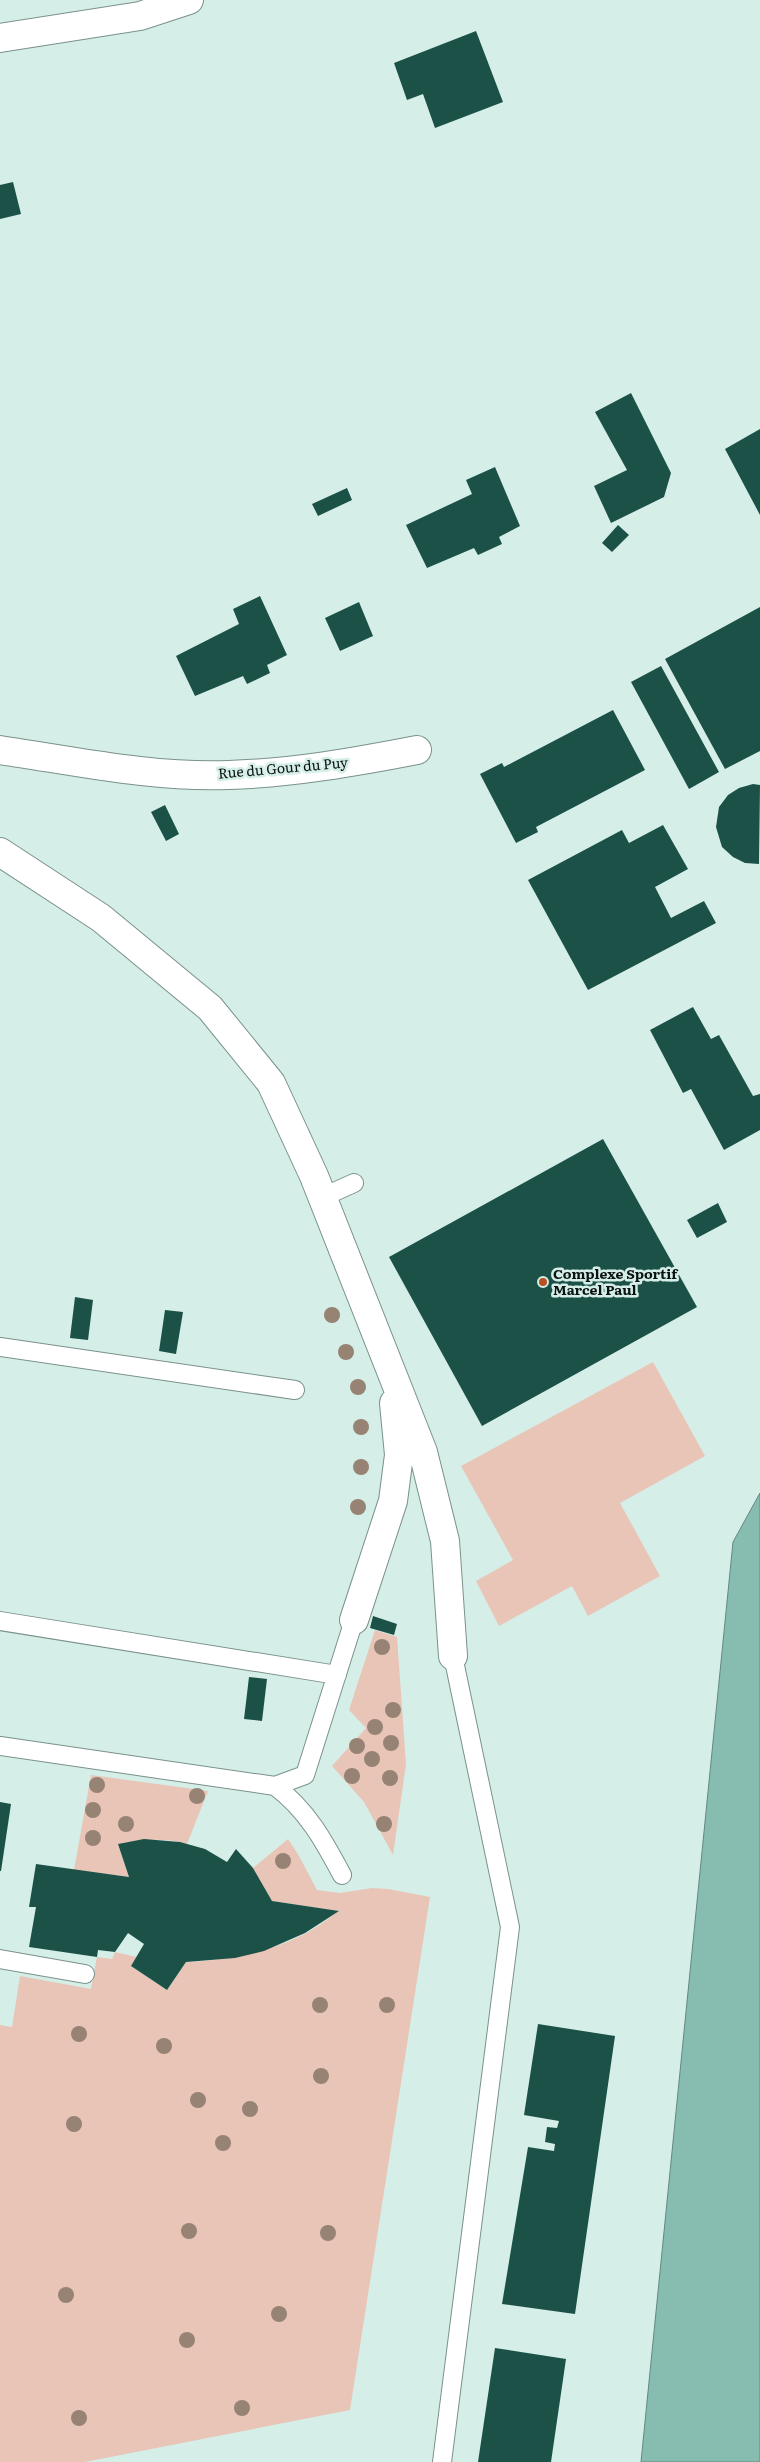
<svg xmlns="http://www.w3.org/2000/svg" width="760" height="2462" viewBox="0 0 760 2462" font-family="Literata,serif">
  <rect width="100%" height="100%" fill="#d5eee8"/>
  <path fill="#e9c5b8" d="M653,1362L705,1456L620,1503L660,1576L588,1616L572,1586L499,1626L476,1581L513,1560L461,1466Z
    M375,1630L397,1637L406,1764L393,1855L364,1802L332,1766L366,1728L349,1710Z
    M91,1775L208,1791L187,1844C164,1837 142,1840 118,1844L129,1877L74,1870Z
    M288,1839L299,1856L317,1890L340,1893L372,1888L388,1889L430,1897L350,2410L85,2462H0V2025L12,2027L20,1976L91,1989L97,1957L112,1959L115,1952L137,1957L131,1966L167,1990L186,1962C240,1960 297,1947 338,1911L272,1901L253,1868Z"/>
  <path fill="#87bcb1" stroke="#628981" d="M760,1493V2462H641L733,1542Z"/>
  <path fill="#1c5148" d="M476,31L503,102L435,128L423,94L407,100L394,63Z
    M13,182L21,214L0,219V185Z
    M631,393L671,473L664,497L611,523L594,486L627,470L595,412Z
    M760,429V515L725,449Z
    M495,467L520,526L499,537L502,544L478,555L474,548L427,568L406,525L472,494L466,480Z
    M347,488L352,500L318,516L312,504Z
    M618,525L629,535L612,552L602,543Z
    M260,596L287,655L267,665L270,673L247,684L243,676L195,696L176,656L239,624L233,609Z
    M359,602L373,636L340,651L325,618Z
    M760,607V751L725,769L665,659Z
    M661,666L719,772L689,789L631,682Z
    M613,710L645,770L536,827L538,832L516,843L480,774L502,763L504,767Z
    M753,784L760,785L759,864L745,863L733,857L722,847L716,827L719,807L728,795L739,788Z
    M165,805L179,834L166,841L151,812Z
    M663,825L688,869L655,887L671,918L704,901L716,923L588,990L528,880L622,830L629,843Z
    M693,1007L711,1039L719,1035L753,1096L760,1094V1130L724,1150L691,1089L683,1093L650,1030Z
    M603,1139L697,1307L482,1426L389,1257Z
    M718,1203L727,1222L697,1238L687,1220Z
    M75,1297L93,1300L88,1340L70,1338Z
    M165,1310L183,1312L176,1354L159,1351Z
    M373,1616L397,1624L394,1635L370,1628Z
    M249,1677L267,1679L262,1721L244,1719Z
    M0,1802L11,1804L1,1871H0Z
    M144,1839L180,1842L205,1849L227,1862L236,1849L253,1868L272,1901L339,1911L305,1933L264,1951L235,1958L186,1962L167,1990L131,1966L144,1944L128,1933L115,1952L98,1950L97,1957L29,1947L36,1907H29L36,1864L129,1877L118,1844Z
    M538,2024L615,2036L575,2314L502,2304L528,2147L554,2151L555,2144L545,2142L547,2127L557,2128L559,2121L524,2115Z
    M495,2348L566,2359L551,2462H478Z"/>
  <g fill="none" stroke-linecap="round" stroke-linejoin="round">
    <defs>
      <path id="service" d="M323,1197L354,1183
        M0,1347L295,1390
        M0,1621L337,1675
        M0,1746L275,1786L305,1775L354,1620
        M275,1786C307,1810 324,1841 342,1875
        M0,1959L85,1974
        M442,2462L510,1927L453,1656"/>
      <path id="minor" d="M0,750C75,761 154,778 229,775C293,773 355,762 417,750
        M0,852L101,918L210,1008L271,1083L314,1176L423,1452L445,1541L453,1656
        M354,1620L393,1501L399,1455L394,1403"/>
      <path id="tertiary" d="M0,38L140,16L189,0"/>
    </defs>
    <use href="#service" stroke="#7a918c" stroke-width="20"/>
    <use href="#minor" stroke="#7a918c" stroke-width="30"/>
    <use href="#tertiary" stroke="#7a918c" stroke-width="30"/>
    <use href="#service" stroke="#fff" stroke-width="18"/>
    <use href="#minor" stroke="#fff" stroke-width="28"/>
    <use href="#tertiary" stroke="#fff" stroke-width="28"/>
  </g>
  <g fill="#968373">
    <circle cx="332" cy="1315" r="8"/>
    <circle cx="346" cy="1352" r="8"/>
    <circle cx="358" cy="1387" r="8"/>
    <circle cx="361" cy="1427" r="8"/>
    <circle cx="361" cy="1467" r="8"/>
    <circle cx="358" cy="1507" r="8"/>
    <circle cx="382" cy="1647" r="8"/>
    <circle cx="393" cy="1710" r="8"/>
    <circle cx="375" cy="1727" r="8"/>
    <circle cx="391" cy="1743" r="8"/>
    <circle cx="357" cy="1746" r="8"/>
    <circle cx="372" cy="1759" r="8"/>
    <circle cx="352" cy="1776" r="8"/>
    <circle cx="390" cy="1778" r="8"/>
    <circle cx="97" cy="1785" r="8"/>
    <circle cx="197" cy="1796" r="8"/>
    <circle cx="93" cy="1810" r="8"/>
    <circle cx="126" cy="1824" r="8"/>
    <circle cx="384" cy="1824" r="8"/>
    <circle cx="93" cy="1838" r="8"/>
    <circle cx="283" cy="1861" r="8"/>
    <circle cx="320" cy="2005" r="8"/>
    <circle cx="387" cy="2005" r="8"/>
    <circle cx="79" cy="2034" r="8"/>
    <circle cx="164" cy="2046" r="8"/>
    <circle cx="321" cy="2076" r="8"/>
    <circle cx="198" cy="2100" r="8"/>
    <circle cx="250" cy="2109" r="8"/>
    <circle cx="74" cy="2124" r="8"/>
    <circle cx="223" cy="2143" r="8"/>
    <circle cx="189" cy="2231" r="8"/>
    <circle cx="328" cy="2233" r="8"/>
    <circle cx="66" cy="2295" r="8"/>
    <circle cx="279" cy="2314" r="8"/>
    <circle cx="187" cy="2340" r="8"/>
    <circle cx="242" cy="2408" r="8"/>
    <circle cx="79" cy="2418" r="8"/>
  </g>
  <circle fill="#b65123" stroke="#d5eee8" stroke-width="2" cx="543" cy="1282" r="5"/>
  <g text-anchor="middle" stroke-width="5" stroke-linejoin="round" paint-order="stroke">
    <g font-size="14" fill="#0b1312" stroke="#d5eee8">
      <text transform="translate(283 768) rotate(-5)" y="5">Rue du Gour du Puy</text>
    </g>
    <g font-size="14" font-weight="bold" fill="#0b1312" stroke="#d5eee8" text-anchor="start">
      <text x="553" y="1279">Complexe Sportif<tspan x="553" dy="16">Marcel Paul</tspan></text>
    </g>
  </g>
</svg>
